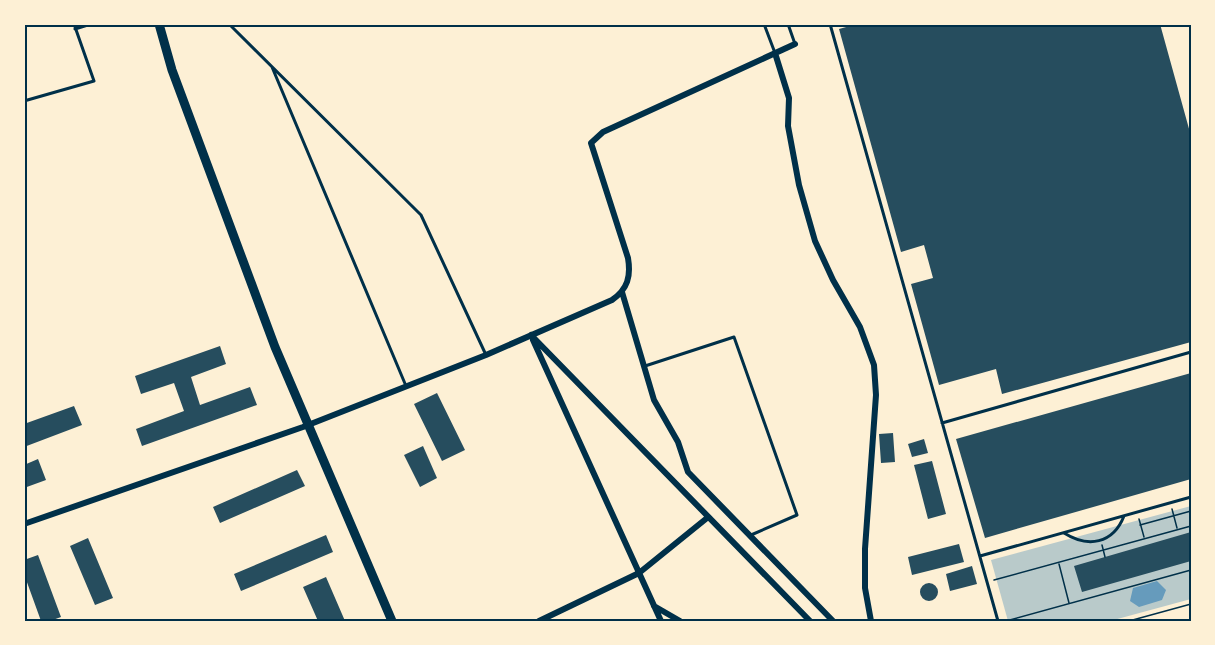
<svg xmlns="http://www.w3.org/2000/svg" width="1215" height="645" viewBox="0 0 1215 645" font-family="'Sofia Sans Condensed',sans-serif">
  <rect width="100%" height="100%" fill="#fdf0d5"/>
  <path fill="#b9caca" d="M1191,506V599L1110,621H1008L991,560Z"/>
  <path fill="#669bbc" d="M1157,581L1166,590L1162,600L1139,607L1130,601L1133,588Z"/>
  <path fill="#264d5e" d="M857,24H1160L1191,136V342L1002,394L996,369L939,385L911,284L933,278L924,245L901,252L839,29Z
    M220,346L226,364L191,377L200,405L250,387L257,405L142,446L136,429L184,411L174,383L141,394L135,376Z
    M1191,373V479L985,538L956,439Z
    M437,393L465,450L442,461L414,404Z
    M74,406L82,425L24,447V424Z
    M893,433L895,462L881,463L879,434Z
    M924,439L928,453L912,457L908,444Z
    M423,446L437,478L420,487L404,455Z
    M38,459L46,480L24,488V465Z
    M932,461L946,514L928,519L914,465Z
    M297,470L305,486L220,523L213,507Z
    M1191,532V561L1082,592L1074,566Z
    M326,535L333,552L241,591L234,574Z
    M88,538L113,598L95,605L70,546Z
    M959,544L964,562L912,575L908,557Z
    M38,555L61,617L50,621H41L24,574V560Z
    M972,566L977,584L950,591L946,574Z
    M326,577L345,621H318L303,587Z
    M920 592a9 9 0 1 1 18 0a9 9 0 1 1-18 0Z"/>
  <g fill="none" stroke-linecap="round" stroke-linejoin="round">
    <path stroke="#003049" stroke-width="1.5" d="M1172,509L1177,528
      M1139,519L1144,537
      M1140,525L1191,511
      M1102,545L1105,557
      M1059,564L1069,603
      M994,580L1191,526
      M1006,621L1191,570
      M1129,621L1191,604"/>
    <path stroke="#003049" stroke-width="3" d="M229,24L421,215L486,355
      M764,24L775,53
      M788,24L795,44
      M830,24L998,621
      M75,29L91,24
      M272,67L406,386
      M24,101L94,81L74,24
      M645,366L734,337L797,515L751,535
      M942,423L1191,352
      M1064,533C1088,548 1113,544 1124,516
      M980,556L1191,497"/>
    <path stroke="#003049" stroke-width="6" d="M775,53L789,98L788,126L799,185L815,241L833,280L860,327L874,365L876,395L865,549V588L871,621
      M622,292L654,400L678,442L688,472L833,621
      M531,335L810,621
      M533,340L661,621
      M24,524L303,427L486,355L612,300C628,289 631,276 628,258L591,143L603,132L795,44
      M654,606L680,621
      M539,621L639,573L707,518"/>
    <path stroke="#003049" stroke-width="9" d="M159,24L172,70L275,347L392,621"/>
  </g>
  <rect width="1215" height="645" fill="none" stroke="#fdf0d5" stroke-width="51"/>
  <rect x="26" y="26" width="1164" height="594" fill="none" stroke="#003049" stroke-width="2"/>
</svg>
